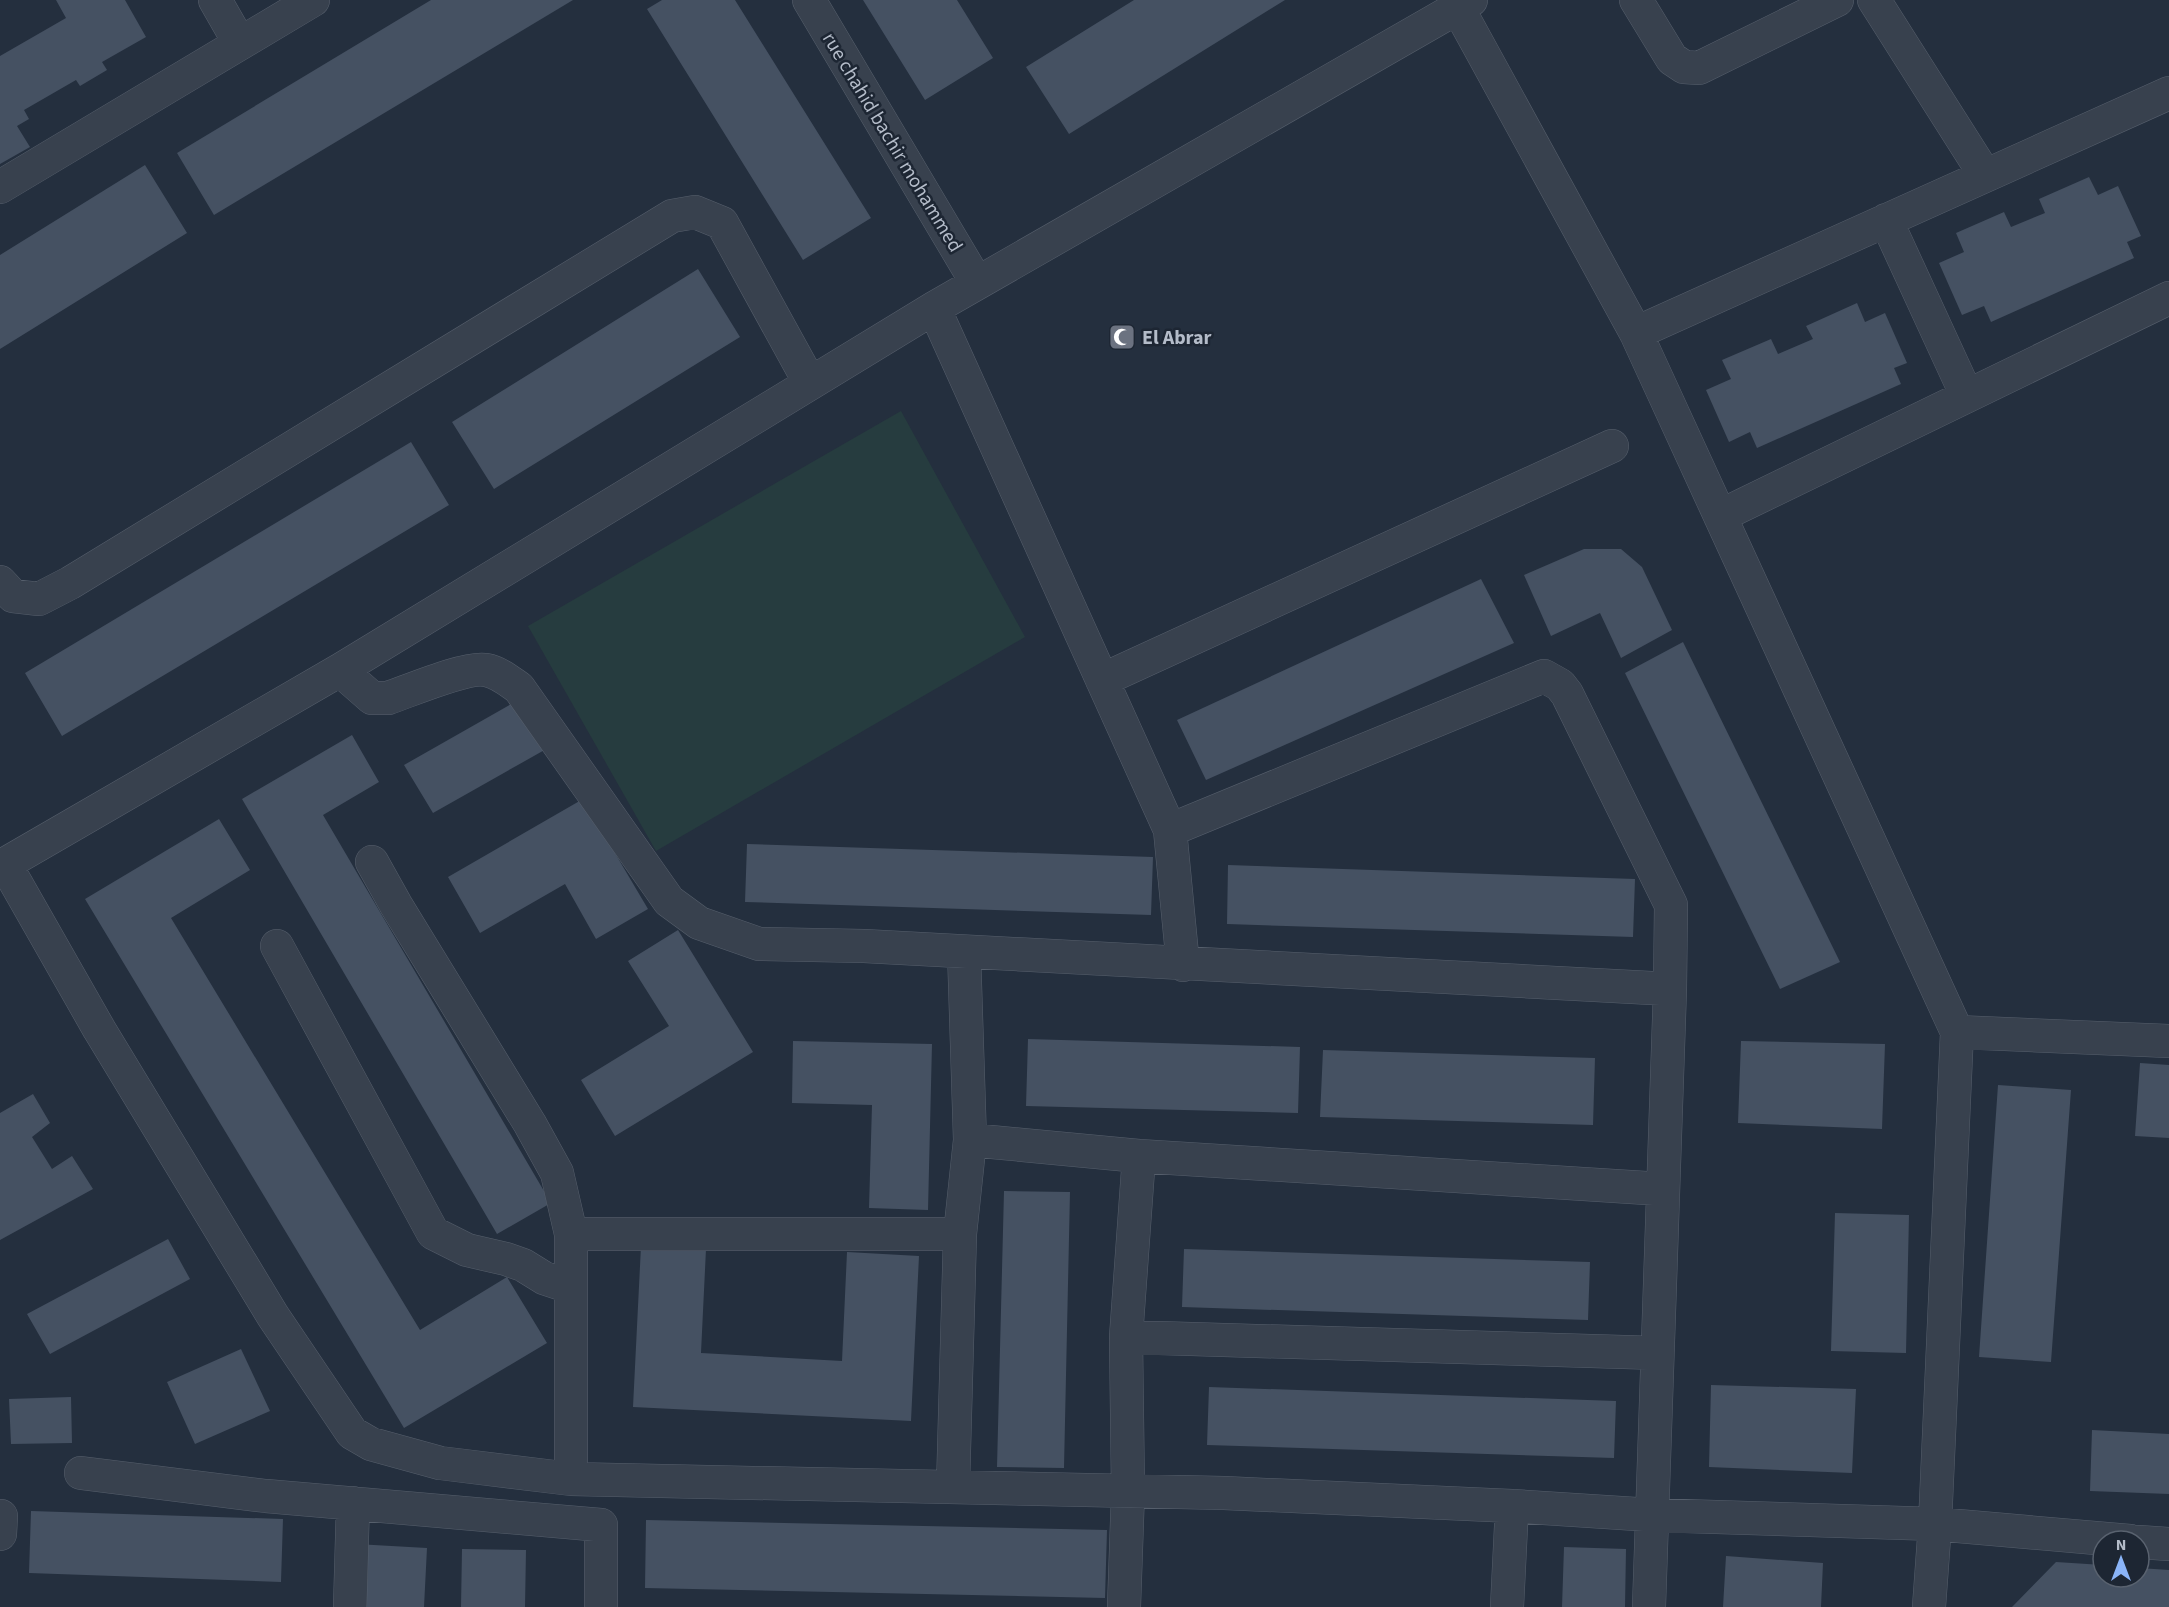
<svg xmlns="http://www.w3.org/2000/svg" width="2169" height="1607" viewBox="0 0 2169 1607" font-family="'Source Sans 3',sans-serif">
  <rect width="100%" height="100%" fill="#242f3e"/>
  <path fill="#263c3f" d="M901,411L1025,637L656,851L528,626Z"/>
  <path fill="#455162" d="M56,0H125L146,37L102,62L107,70L80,86L76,80L24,110L29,119L17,126L30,147L0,164V56L66,18Z
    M431,0H573L214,215L177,153Z
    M662,0H735L871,218L803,260L647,9Z
    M863,0H957L993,58L925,100Z
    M1134,0H1285L1069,134L1026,67Z
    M145,165L187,233L0,349V255Z
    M2089,177L2098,195L2118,186L2141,236L2127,242L2134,258L1991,322L1984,306L1962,315L1939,263L1964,252L1956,233L2004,212L2011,227L2045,213L2039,199Z
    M698,269L740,337L494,489L452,422Z
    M1857,303L1865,322L1885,313L1907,363L1894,368L1901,384L1757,448L1750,432L1729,442L1706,390L1731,379L1722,360L1771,339L1778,354L1813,339L1806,326Z
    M411,442L449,505L62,736L25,673Z
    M1584,549H1621L1642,567L1672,630L1621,658L1600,613L1551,636L1524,575Z
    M1481,579L1514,643L1206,780L1177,720Z
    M1683,642L1840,962L1780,989L1625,673Z
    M520,699L548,748L433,813L404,765Z
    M352,735L379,782L323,815L551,1203L497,1234L242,799Z
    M583,799L648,909L596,939L565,884L480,933L448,877Z
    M219,819L250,870L171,918L420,1330L507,1277L547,1343L404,1428L85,899Z
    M747,844L1153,857L1151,915L745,902Z
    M1228,865L1635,879L1633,937L1227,924Z
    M678,930L753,1052L615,1136L581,1080L669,1026L628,961Z
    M1028,1039L1300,1047L1298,1113L1026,1106Z
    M793,1041L932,1044L928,1210L869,1208L872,1105L792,1103Z
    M1741,1041L1885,1044L1882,1129L1738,1123Z
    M1323,1050L1595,1058L1593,1125L1320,1117Z
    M2140,1063L2169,1065V1138L2135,1136Z
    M1998,1085L2071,1090L2051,1362L1979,1357Z
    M33,1094L50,1123L32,1137L52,1169L72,1156L93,1189L0,1240V1113Z
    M1004,1191L1070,1192L1064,1468L997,1467Z
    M1835,1213L1909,1215L1906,1353L1831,1351Z
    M168,1239L190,1279L50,1354L27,1314Z
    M641,1246L706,1249L701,1353L842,1361L847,1252L919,1256L911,1421L633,1407Z
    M1184,1249L1590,1262L1588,1320L1182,1307Z
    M241,1349L270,1411L195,1444L167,1382Z
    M1711,1385L1856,1389L1852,1473L1709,1467Z
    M1209,1387L1616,1401L1614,1458L1207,1445Z
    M71,1397L72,1443L11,1444L9,1399Z
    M2092,1430L2169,1434V1494L2090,1491Z
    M31,1511L283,1519L281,1582L29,1573Z
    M646,1520L1107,1530L1105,1598L645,1588Z
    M356,1544L427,1548L424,1607H353Z
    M1564,1547L1626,1549L1625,1607H1562Z
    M462,1549L526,1550L525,1607H461Z
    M1726,1556L1823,1563L1821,1607H1723Z
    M2056,1562L2103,1565V1577H2139V1568L2169,1570V1607H2012Z"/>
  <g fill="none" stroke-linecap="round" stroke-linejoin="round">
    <defs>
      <path id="minor" d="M215,0L239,42
        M809,0L977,283
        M1636,0L1672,59L1684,67L1699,68L1837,0
        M1874,0L1985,175
        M1458,8L1636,333L1957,1032L1935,1524L1929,1607
        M0,187L313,0
        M1886,220L1967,396
        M934,308L1170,830L1183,965
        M1636,333L2169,93
        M1720,516L2169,298
        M0,582L13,596L39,599L70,583L672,216L695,212L722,223L810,383
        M340,670L372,698H388C409,691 467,666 486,670C498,672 509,681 519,688L669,901L699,923L759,944L864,946L1670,989
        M1102,680L1612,446
        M1170,830L1544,676L1560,685L1567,694L1671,905L1670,989L1649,1607
        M372,862L396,905L530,1124L557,1173L571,1234V1479
        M5,864L99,1029L273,1316L352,1433L371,1444L440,1463L571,1479L1224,1493L1512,1506L1652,1515L1935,1524L2130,1541
        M0,867L340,670L934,308L1471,0
        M277,946L433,1233L467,1250L506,1259L523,1265L544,1278L571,1287
        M1957,1032L2169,1041
        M970,1140L1139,1156L1662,1189
        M571,1234H960
        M1126,1337L1657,1353
        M81,1473L266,1496L601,1525V1607
        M953,1487L960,1234L970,1140L964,952
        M0,1534L1,1516
        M2139,1542L2169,1544
        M350,1607L353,1503
        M1124,1607L1128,1492L1126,1337L1139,1156
        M1507,1607L1512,1506"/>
    </defs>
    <use href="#minor" stroke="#565f6c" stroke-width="34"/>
    <use href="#minor" stroke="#38414e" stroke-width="33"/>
  </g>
  <defs>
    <symbol id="mosque-square" viewBox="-11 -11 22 22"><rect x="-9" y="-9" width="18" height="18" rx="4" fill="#6b7280" stroke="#1d2633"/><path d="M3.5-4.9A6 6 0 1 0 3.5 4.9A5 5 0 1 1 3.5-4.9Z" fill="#fff"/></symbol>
  </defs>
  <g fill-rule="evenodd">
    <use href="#mosque-square" x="1107" y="322" width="30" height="30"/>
  </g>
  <g text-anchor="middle" stroke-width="5" stroke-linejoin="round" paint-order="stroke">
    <g font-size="20" fill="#b4bcc9" stroke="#1d2633">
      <text transform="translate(893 142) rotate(59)" y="7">rue chahid bachir mohammed</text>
    </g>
    <g font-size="20" font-weight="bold" fill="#b4bcc9" stroke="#1d2633" text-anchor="start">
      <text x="1142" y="344">El Abrar</text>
    </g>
  </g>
  <g transform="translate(2121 1559)"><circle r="28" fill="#1d2633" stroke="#59626f" stroke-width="1.5"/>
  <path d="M0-4.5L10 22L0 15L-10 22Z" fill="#8ab4f8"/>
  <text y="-9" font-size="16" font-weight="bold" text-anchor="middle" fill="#b4bcc9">N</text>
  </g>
</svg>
